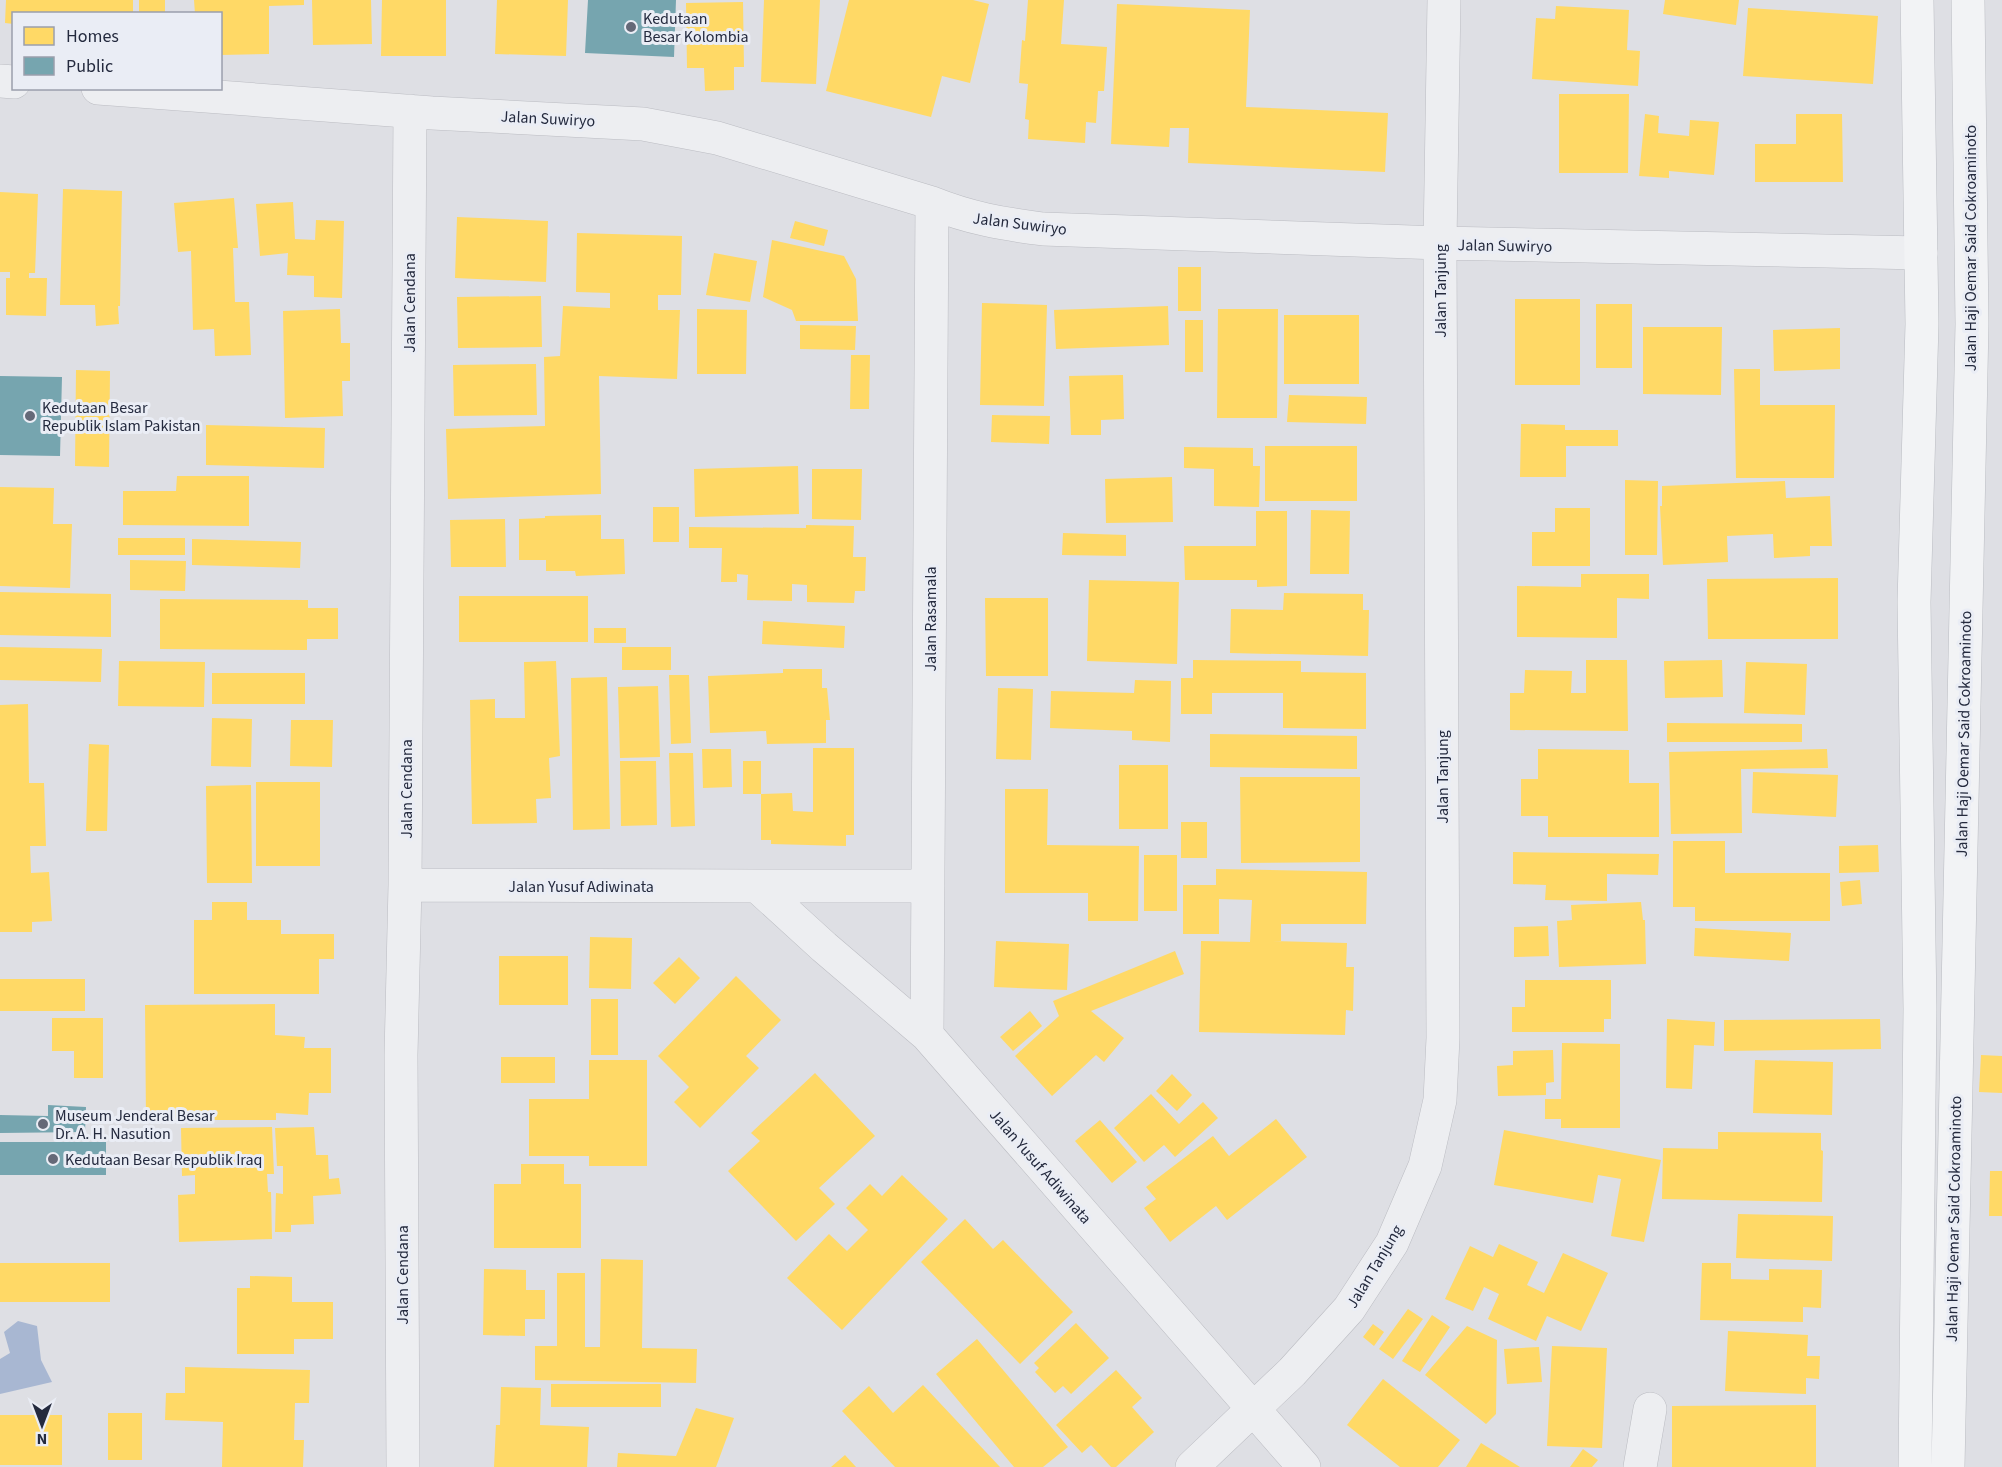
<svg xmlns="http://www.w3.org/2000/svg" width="2002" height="1467" viewBox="0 0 2002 1467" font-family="'Source Sans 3',sans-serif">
  <rect width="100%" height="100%" fill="#dedfe4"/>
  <path fill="#a8b7d2" d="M18,1321L37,1326L41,1360L52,1382L0,1394V1359L10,1353L4,1332Z"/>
  <path fill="#ffd966" d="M6,0H133V14H14V24L5,23Z
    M139,0H165V14H139Z
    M194,0H304V5L269,6V54L220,55V14H195Z
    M312,0H371L372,44L313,45Z
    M382,0H446V56H381Z
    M497,0H568L566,56L495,54Z
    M764,0H820L816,84L761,82Z
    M849,0H973L989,4L970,83L942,76L931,117L826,91Z
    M1028,0H1064L1061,44L1107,47L1104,91H1098L1096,123L1086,122L1085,143L1028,139L1029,120L1025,119L1028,84L1019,83L1022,40L1025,41Z
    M1665,0H1739L1736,25L1663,14Z
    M743,2L744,67H734V90L705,91L704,68H687L686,3Z
    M1117,4L1250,10L1246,107L1388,113L1385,172L1188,163L1189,128H1170L1169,147L1111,144Z
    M1556,6L1629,10L1627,50L1640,51L1638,86L1532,79L1536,18L1555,19Z
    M1748,8L1878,16L1873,84L1743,76Z
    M1559,94H1629L1628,173H1559Z
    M1645,114L1659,116L1658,133L1689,136L1690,120L1719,122L1714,175L1669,171V178L1639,176Z
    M1796,114H1842L1843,182H1755V144H1796Z
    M63,189L122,191L120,306H118L119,324L96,326L95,305H60Z
    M0,192L38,194L35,273H29V278H47L46,316L6,315V278H10V272H0Z
    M234,198L238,248H233L235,302H249L251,355L215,356L214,329L193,330L191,251L178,252L174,203Z
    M293,202L295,239L315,240L316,220L344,221L342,298L314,297V276L287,275L288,253L260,256L256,204Z
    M457,217L548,221L546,282L455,278Z
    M795,221L828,230L824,246L790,238Z
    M577,233L682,236L681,295H658V310H680L677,379L599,376L601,494L448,499L446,429L545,426L544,357L560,356L563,306L610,308V293L576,292Z
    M772,240L844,256L856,279L858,321H796L792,310L763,297Z
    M714,253L757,261L750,302L706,295Z
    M1178,267H1201V311H1178Z
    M541,296L542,347L458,348L457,297Z
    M1515,299H1580V385H1515Z
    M982,303L1047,305L1044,406L980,405Z
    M1596,304H1632V368H1596Z
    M1168,306L1169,345L1056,349L1054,310Z
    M340,309L341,343H350V381H342L343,416L285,418L283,311Z
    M697,309L747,310L746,374H697Z
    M1218,309H1278L1277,418H1217Z
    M1284,315H1359V384H1284Z
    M1185,320H1203V372H1185Z
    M800,325L856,326L855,350L800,349Z
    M1643,327H1722L1721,395L1643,394Z
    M1840,328V369L1774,371L1773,330Z
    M851,355H870L869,409H850Z
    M536,364L537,415L454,416L453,365Z
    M1734,369H1760V405H1835L1834,478H1736Z
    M76,370L110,371L109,467L75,466Z
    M1123,375L1124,419L1101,420V435H1071L1069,376Z
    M1289,395L1367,397L1366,424L1287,422Z
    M992,415L1050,416L1049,444L991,442Z
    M1521,424L1565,425V430H1618V446H1566V477H1520Z
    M206,425L325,428L324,468L206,465Z
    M1265,446H1357V501H1265Z
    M1184,447L1253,448V466H1260L1259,507L1214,506V469L1184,468Z
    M798,466L799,514L695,517L694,469Z
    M812,469H862L861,520L812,519Z
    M177,476H249V526L123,525V491H176Z
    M1172,477L1173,522L1106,523L1105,479Z
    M1625,480L1658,481L1657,555H1625Z
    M1785,481L1786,498L1830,496L1832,546H1810V556L1774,558L1773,534L1727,536L1728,562L1663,565L1660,506H1662V486Z
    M0,487L54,488L53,524H72L70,588L0,586Z
    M653,507H679V542H653Z
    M1555,508H1590V566H1532V532H1555Z
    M1311,510L1350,511L1349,574H1310Z
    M1256,511H1287V586L1257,587V580H1185L1184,546H1256Z
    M601,515V539H624L625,574L576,576L575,571H546V560H519V519L545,518V516Z
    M505,519L506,567H451L450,520Z
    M806,525L854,526L853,557H866L865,591H855L854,603L807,602V585L792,584V601L747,600L748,575L737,574V582H721L722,548H689V527L806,528Z
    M1063,533L1126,535V556L1062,555Z
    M118,538H185V555H118Z
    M192,539L301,542L300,568L192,565Z
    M130,560L186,561L185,591L130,590Z
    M1581,574H1649V599L1617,598V638L1517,637V586L1581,587Z
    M1838,578V639H1708L1707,579Z
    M1089,580L1179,582L1177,664L1087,661Z
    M0,592L111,594V637L0,635Z
    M1284,593L1363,594V610H1369L1368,656L1230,653L1231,609L1283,610Z
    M459,596H588V642H459Z
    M985,598H1048V676H986Z
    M160,599L308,600V608H338V639H307V650L160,649Z
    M763,621L845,626L844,648L762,644Z
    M594,628H626V643H594Z
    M0,647L102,649L101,682L0,680Z
    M622,647H671V670H622Z
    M1193,660L1301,661V672L1366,673V729L1283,728V693H1212V714H1181V678H1193Z
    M1586,660H1627L1628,731L1510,730V693H1524L1525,670L1572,671L1571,693H1586Z
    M1722,660L1723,697L1665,698L1664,661Z
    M119,661L205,662L204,707L118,706Z
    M556,661L560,756L549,758L551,798L536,799L537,823L472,824L470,700L495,699V718H525L524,662Z
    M1746,662L1807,664L1805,715L1744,713Z
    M783,669H822V688H827L830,720H826V743L767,744L766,731L710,733L708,676L783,673Z
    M212,673H305V704H212Z
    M669,675H689L691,743L671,744Z
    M607,677L610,829L573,830L571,678Z
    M1135,680L1171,681L1170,742L1132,740V731L1050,728L1051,691L1134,693Z
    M658,686L660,757L620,758L618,687Z
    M998,688L1033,689L1031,760L996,759Z
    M28,704L29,783H44L46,846H30L31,873L49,872L52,921L32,922V932H0V705Z
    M212,718L252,719L251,767L211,766Z
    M291,720H333L332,767L290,766Z
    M1667,723L1802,724V742H1667Z
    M1210,734L1357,736V769L1210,767Z
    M89,744L109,745L107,831H86Z
    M813,748H854V835H846V846L771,844V840H761V794L792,793L793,811L813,812Z
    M702,749H731L732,787L703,788Z
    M1538,749L1629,750V783H1659V837H1548V816H1521V779H1538Z
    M1827,749L1828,768L1741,769L1742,833L1671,834L1669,752Z
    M669,753H693L695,826L671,827Z
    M620,761H656L657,825L621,826Z
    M743,761H761V794H743Z
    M1119,765H1168V829H1119Z
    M1753,772L1838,775L1836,817L1752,813Z
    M1240,777H1360V862L1241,863Z
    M256,782H320V866H256Z
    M251,785L252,883H207L206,786Z
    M1005,789H1048L1047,845L1139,846L1138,921H1088V893H1005Z
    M1181,822H1207V858H1181Z
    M1673,841H1725V873H1830V921H1695V907H1673Z
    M1878,845L1879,872L1839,873V846Z
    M1513,852L1659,854L1658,875L1607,874V901L1545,900L1546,885L1513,884Z
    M1144,855H1177V911H1144Z
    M1216,869L1367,872L1366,924H1281V941H1273L1347,943L1346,967H1354L1353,1011L1346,1010L1345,1035L1199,1032L1201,941L1250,942L1252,900L1219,899V934H1183V885H1216Z
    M1860,880L1862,904L1842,906L1840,882Z
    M212,902H247V920H281V934H334V959H319V994H194V920H212Z
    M1641,902L1643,920H1645L1646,964L1559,967L1557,921L1572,920L1571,905Z
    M1548,926L1549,956L1514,957V927Z
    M1695,928L1791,933L1789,961L1694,956Z
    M590,937L632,938L631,989L589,988Z
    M996,941L1069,944L1067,990L994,987Z
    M1175,951L1184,974L1091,1011L1124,1038L1104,1062L1096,1055L1052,1096L1015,1056L1059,1016L1053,1001Z
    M499,956H568V1005H499Z
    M679,957L700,978L675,1004L653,983Z
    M736,976L781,1020L746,1056L759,1068L700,1128L674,1102L689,1087L658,1056Z
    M0,979H85V1011H0Z
    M1525,980H1611V1019H1604V1032H1512V1007H1525Z
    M591,999H618V1055H591Z
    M275,1004V1035L305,1037L304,1048H331V1093H309L308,1115L276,1113V1120H146L145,1005Z
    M1030,1011L1042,1026L1013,1051L1000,1037Z
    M52,1018H103V1078H74V1051H52Z
    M1667,1019L1715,1022L1714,1046L1694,1045L1692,1089L1666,1088Z
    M1880,1019L1881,1049L1724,1051V1020Z
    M1562,1043L1620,1044V1128H1561V1119H1545V1099H1561Z
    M1553,1050L1554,1082L1546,1083V1095L1498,1096L1497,1066L1513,1065V1051Z
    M1981,1055L2002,1056V1093L1979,1092Z
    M501,1057H555V1083H501Z
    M589,1060H647V1166H589V1156H529V1099H589Z
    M1755,1060L1833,1062L1832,1115L1753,1113Z
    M815,1073L875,1136L819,1188L835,1204L796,1241L728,1171L760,1141L751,1133Z
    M1172,1074L1192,1095L1177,1111L1156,1091Z
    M1151,1094L1179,1124L1203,1102L1218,1118L1175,1157L1164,1145L1144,1162L1114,1128Z
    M1276,1119L1307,1157L1227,1220L1216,1206L1170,1242L1144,1208L1156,1199L1146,1187L1213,1136L1229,1156Z
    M1100,1120L1137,1162L1112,1183L1075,1141Z
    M272,1127L274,1174H267L268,1192H271L272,1239L179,1242L178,1195L195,1194V1175L182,1176L181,1128Z
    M314,1127L316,1155H328L329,1179L339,1178L341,1194L313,1196L314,1224L291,1225V1232H275L276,1193L283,1194V1166H277L275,1128Z
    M1504,1130L1661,1160L1644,1242L1611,1236L1621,1179L1598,1175L1593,1203L1494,1185Z
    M1718,1132L1821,1133V1150L1823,1151L1822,1202L1662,1199L1663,1148L1718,1149Z
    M521,1164H564V1184H581V1248H494V1184H521Z
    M1990,1171H2002V1216H1989Z
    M902,1175L948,1219L842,1330L787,1278L829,1234L847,1251L868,1230L846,1208L870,1184L882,1196Z
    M1738,1214L1833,1216L1832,1261L1736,1258Z
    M965,1219L993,1249L1003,1240L1073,1312L1020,1364L921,1262Z
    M1499,1244L1538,1262L1527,1285L1544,1293L1563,1253L1608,1273L1581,1331L1547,1316L1536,1341L1488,1319L1499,1294L1484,1287L1473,1311L1445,1299L1470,1246L1493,1257Z
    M601,1259L643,1260L642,1348L697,1349L696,1383L535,1380V1346H557V1273H585V1347H600Z
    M0,1263H110V1302H0Z
    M1702,1263H1731V1279L1769,1280V1269L1822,1270L1821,1308L1803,1307V1322L1700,1320Z
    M484,1269L526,1270V1290H545V1319H525V1336L483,1335Z
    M250,1276L292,1277V1302H333V1339H294V1354H237V1288H250Z
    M1408,1309L1423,1319L1393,1359L1379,1349Z
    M1432,1315L1450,1327L1420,1372L1402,1361Z
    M1076,1323L1109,1358L1071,1394L1063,1386L1055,1393L1035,1372L1039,1368L1034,1363Z
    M1373,1324L1384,1332L1374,1346L1363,1337Z
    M1467,1326L1497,1340L1496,1414L1486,1424L1425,1375Z
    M1728,1331L1808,1335L1807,1356H1820L1819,1379L1806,1378V1394L1725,1391Z
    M977,1339L1068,1447L1043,1467H1014L936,1374Z
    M1552,1346L1607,1348L1602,1448L1547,1446Z
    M1539,1347L1542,1382L1507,1384L1504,1349Z
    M185,1367L310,1370L309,1403H295L294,1440H304L303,1467H222L223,1422L165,1420L166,1393H185Z
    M1116,1370L1142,1398L1132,1407L1154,1432L1116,1467H1111L1091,1445L1082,1453L1056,1425Z
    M1383,1379L1460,1440L1438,1467H1400L1347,1425Z
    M551,1384H661V1407H551Z
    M923,1385L1000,1467H895L842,1411L869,1386L893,1413Z
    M501,1387L541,1388L540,1425L589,1427L587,1467H494L496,1425H500Z
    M1816,1405V1467H1672V1406Z
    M696,1408L734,1418L716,1467H617L618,1453L676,1456Z
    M108,1413H142V1460H108Z
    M0,1415H62V1465H0Z
    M1481,1443L1520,1467H1466Z
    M1583,1449L1598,1460L1592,1467H1570Z
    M845,1455L856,1467H831Z"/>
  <path fill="#76a5af" d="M588,0H676L674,57L585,53Z
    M0,376L62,377L60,456L0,455Z
    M48,1105L86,1107L85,1132L0,1133V1115L48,1116Z
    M0,1142H106V1175H0Z"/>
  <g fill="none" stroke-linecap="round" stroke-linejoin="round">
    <defs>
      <path id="minor" d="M0,81L14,82
        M98,88L432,113L643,124L717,138L932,203C969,218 1003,224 1043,229L1440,243L1921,253
        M405,885L757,886L824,947L927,1035L1304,1467
        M757,886H928
        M927,1035L932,203
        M403,1467L401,1055L405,885L410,111
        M1192,1467L1292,1372L1349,1309L1392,1243L1425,1166L1440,1100L1443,1038L1440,243L1444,0
        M1640,1467L1650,1409"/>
      <path id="major" d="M1915,1467L1920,1009L1914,602L1922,324L1917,0
        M1948,1467L1972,324L1968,0"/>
    </defs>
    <use href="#minor" stroke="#bbbcc2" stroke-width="34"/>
    <use href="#major" stroke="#babcc2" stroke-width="34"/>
    <use href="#minor" stroke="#edeef1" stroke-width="33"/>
    <use href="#major" stroke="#f2f3f5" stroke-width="33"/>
  </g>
  <g fill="#656978" stroke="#eaedf5" stroke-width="2">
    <circle cx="631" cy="27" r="6"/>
    <circle cx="30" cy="416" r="6"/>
    <circle cx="43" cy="1124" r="6"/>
    <circle cx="53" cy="1159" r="6"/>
  </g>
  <g text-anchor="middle" stroke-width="6" stroke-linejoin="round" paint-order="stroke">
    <g font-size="16" fill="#242a3e" stroke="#eaedf5" text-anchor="start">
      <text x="643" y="24">Kedutaan<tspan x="643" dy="18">Besar Kolombia</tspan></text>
      <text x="42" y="413">Kedutaan Besar<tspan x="42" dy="18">Republik Islam Pakistan</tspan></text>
      <text x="55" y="1121">Museum Jenderal Besar<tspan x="55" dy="18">Dr. A. H. Nasution</tspan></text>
      <text x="65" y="1165">Kedutaan Besar Republik Iraq</text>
    </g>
    <g font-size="16" fill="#242a3e" stroke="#eaedf5">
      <text transform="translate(548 118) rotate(3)" y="6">Jalan Suwiryo</text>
      <text transform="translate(1020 223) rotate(7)" y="6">Jalan Suwiryo</text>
      <text transform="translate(1505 245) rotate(1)" y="6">Jalan Suwiryo</text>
      <text transform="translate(1970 248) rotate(-90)" y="6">Jalan Haji Oemar Said Cokroaminoto</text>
      <text transform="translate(1440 291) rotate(-90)" y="6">Jalan Tanjung</text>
      <text transform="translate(409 303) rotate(-90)" y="6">Jalan Cendana</text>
      <text transform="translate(930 619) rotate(-90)" y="6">Jalan Rasamala</text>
      <text transform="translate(1963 734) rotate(-89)" y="6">Jalan Haji Oemar Said Cokroaminoto</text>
      <text transform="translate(1442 777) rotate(-90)" y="6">Jalan Tanjung</text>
      <text transform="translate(406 789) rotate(-90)" y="6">Jalan Cendana</text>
      <text x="581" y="892">Jalan Yusuf Adiwinata</text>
      <text transform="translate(1041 1166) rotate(49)" y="6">Jalan Yusuf Adiwinata</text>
      <text transform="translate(1953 1219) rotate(-89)" y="6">Jalan Haji Oemar Said Cokroaminoto</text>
      <text transform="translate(1374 1266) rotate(-59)" y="6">Jalan Tanjung</text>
      <text transform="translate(402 1275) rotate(-90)" y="6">Jalan Cendana</text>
    </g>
  </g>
  <rect x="12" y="12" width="210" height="78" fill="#eaedf5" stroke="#9b9fac" stroke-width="1.5"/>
  <rect x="24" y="27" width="30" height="18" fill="#ffd966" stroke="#9b9fac" stroke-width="1.5"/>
  <text x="66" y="42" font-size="18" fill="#242a3e">Homes</text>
  <rect x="24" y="57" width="30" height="18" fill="#76a5af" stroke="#9b9fac" stroke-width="1.5"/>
  <text x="66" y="72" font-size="18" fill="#242a3e">Public</text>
  <g transform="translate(42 1425) rotate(180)" stroke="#eaedf5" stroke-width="4.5" paint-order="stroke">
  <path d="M0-4.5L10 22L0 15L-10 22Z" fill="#242a3e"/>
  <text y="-9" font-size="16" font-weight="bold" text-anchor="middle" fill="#242a3e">N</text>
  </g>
</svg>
